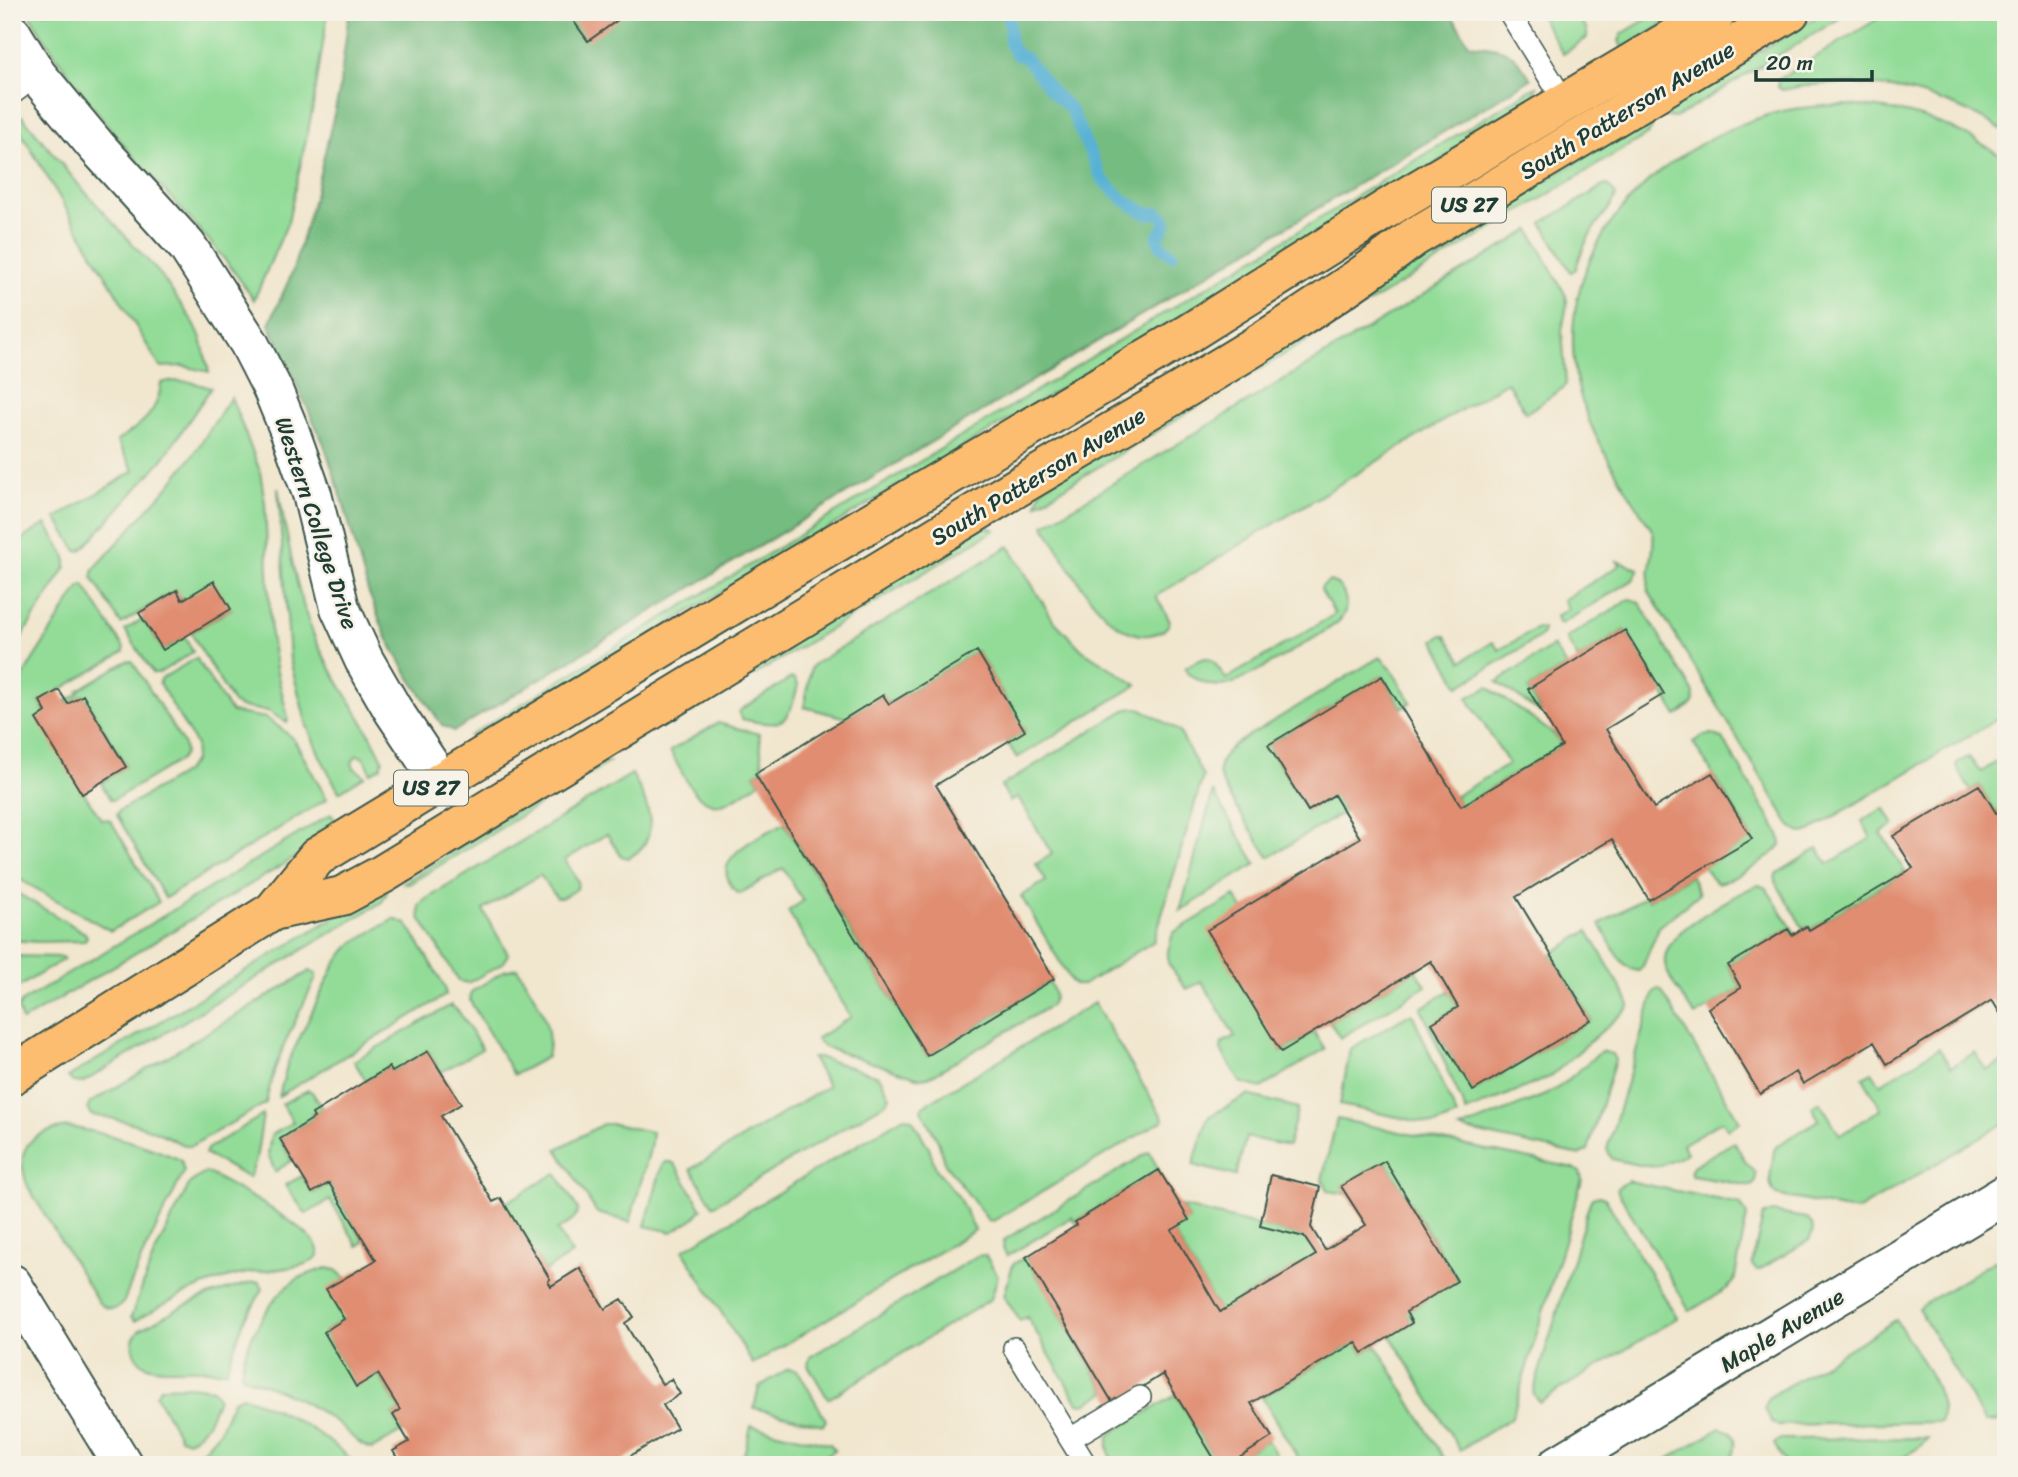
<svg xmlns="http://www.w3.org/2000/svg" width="2018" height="1477" viewBox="0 0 2018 1477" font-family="Sriracha,sans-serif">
  <rect width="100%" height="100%" fill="#f7f3e8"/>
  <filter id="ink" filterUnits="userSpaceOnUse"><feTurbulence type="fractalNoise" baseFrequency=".0143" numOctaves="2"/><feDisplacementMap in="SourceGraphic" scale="14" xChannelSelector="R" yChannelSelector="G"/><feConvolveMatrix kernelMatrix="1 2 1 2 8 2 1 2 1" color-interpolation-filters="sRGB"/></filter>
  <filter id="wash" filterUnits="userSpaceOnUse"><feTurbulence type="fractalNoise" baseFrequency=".00686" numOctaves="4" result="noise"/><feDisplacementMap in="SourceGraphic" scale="28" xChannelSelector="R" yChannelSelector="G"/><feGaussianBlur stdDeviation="1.57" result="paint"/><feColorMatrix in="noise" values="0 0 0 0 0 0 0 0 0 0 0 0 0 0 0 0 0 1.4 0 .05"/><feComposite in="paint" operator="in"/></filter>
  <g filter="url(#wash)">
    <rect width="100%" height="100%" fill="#f1e6ce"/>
    <path fill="#92dc98" stroke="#588c66" stroke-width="2" d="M28,12H328L312,112L288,222L254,300C214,238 158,188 112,131C82,93 52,53 28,12Z
      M1538,12H1576L1587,30V38L1563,54Z
      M1658,12H1684L1623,49L1619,41L1622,34Z
      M1824,12H1850L1675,118L1667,117L1662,111Z
      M1889,12H2006V132C1940,91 1859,73 1782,90L1778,87V80Z
      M1537,86L1531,106L477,739L469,736Z
      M1845,105C1908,108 1954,123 2006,159V714L1808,832C1800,834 1796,832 1790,825L1649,592C1645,574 1656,555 1653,532C1622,481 1583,430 1575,370C1557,243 1657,148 1771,114C1795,107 1820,106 1845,105Z
      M22,116L78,184L161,275L193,322L201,338L209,372L183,366L160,367L16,124L17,119Z
      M1648,118L1652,128L1648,134L1037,504L1041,491L1046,485Z
      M1608,185L1616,195C1614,206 1600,218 1594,228C1586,240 1580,255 1576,269L1571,272L1542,223L1603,186Z
      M1530,230L1566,296L1567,304L1562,331L1566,384L1563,388L1526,413L1507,382L1156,596L1170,621C1167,631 1159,633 1149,635C1104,640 1064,557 1044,525Z
      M169,381L191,382L211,388L163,459L82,550L77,551L56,518L134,471L117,441C139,426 159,413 161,383Z
      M231,397L260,471L265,503L271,636L276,668L288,718L287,723L268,711L240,707L233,703L191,633L231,609L182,600L176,590L121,624L92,577L94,569L168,487L194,454Z
      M278,488C288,540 296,595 317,643C336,684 365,719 383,760L381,767L370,773C369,765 365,757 357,755L352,762L354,768L365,776L339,792L320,756L307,726L290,660Z
      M46,524L66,557V567L12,652V545Z
      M983,525L995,530L671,725L676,713Z
      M1009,546L1053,620L1082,650L1137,685L1017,758L1007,742L1025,731L977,651L889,704L883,696L846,718L804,707L811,668L814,664Z
      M1617,561L1639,569L1633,580L1561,624L1558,623L1556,616L1568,609L1563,600L1620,565Z
      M1329,581C1346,584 1351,608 1340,620C1332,629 1238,684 1227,685C1212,688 1200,682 1187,673L1186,667C1212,651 1210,657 1226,679L1335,614L1321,590L1322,586Z
      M84,585L124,648V652L40,702L82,793H84L102,820L107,819L111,821L159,902L111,931L12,875V696L32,661L80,586Z
      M1630,599L1639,602L1694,693L1693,703L1677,716L1625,630L1578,659L1566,638Z
      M143,619L163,650L185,637L193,652L159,673H153L125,630Z
      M1537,628L1543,629L1541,636L1459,686L1434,640L1442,635L1446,636L1462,661L1493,642L1499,650Z
      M1553,646L1566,666L1528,689L1542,714L1497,682Z
      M1380,657L1390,667L1411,702L1402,708L1382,676L1268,745L1307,811L1334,795L1344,812L1269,857C1259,841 1220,787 1219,772C1219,760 1227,751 1235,744Z
      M196,658L231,712L266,718L283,730L294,740L327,799L165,898L117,815L119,811L185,772L194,761L196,745L159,683L161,679Z
      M127,661H132L184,745L185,753L180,760L113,800L110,799L101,783L126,766L83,695L68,704L66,701L79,693L77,691Z
      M791,678H794L798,685C788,726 782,728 742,719L739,712L742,709Z
      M1488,687L1555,735L1562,746L1461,806L1455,796L1509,764L1467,698Z
      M1133,708L1142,709L1179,731L1203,776L1154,941L1083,985H1076L1071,981L1021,896L1046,881L1036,864L1052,854L1018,797L1010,801L1001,786L1125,710Z
      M718,723L759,734L763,769L755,774L760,782C749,789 734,801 721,804C695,809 681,769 670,751Z
      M1712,734L1723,739L1779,834L1781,845C1770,859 1735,880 1717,883L1711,878L1704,867L1752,838L1693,742L1703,736Z
      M2006,756V807L1996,813L1979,785L1970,790L1956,766L1958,762L1969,757L1981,772Z
      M596,760L609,762L409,884L403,883Z
      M632,774C647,801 665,839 628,858L621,856L607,834L565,860L578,881L577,889L561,898H557L540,875L483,910L508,954L503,963L468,983L459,981L420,918L419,906L423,901Z
      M1213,792L1256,864L1180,911Z
      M1882,809H1885L1894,825L1881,833L1905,872L1809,930L1807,926L1803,928L1775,881L1776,874L1818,848L1828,864L1871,838L1862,821Z
      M331,814L341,830L22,1021L18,1008L22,1002Z
      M784,823L927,1056L1049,982C1055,992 1057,996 1050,1006L929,1077L920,1078L824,1047L816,1039L851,1017L788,911L803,901L783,868L739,894C732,890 729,883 727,876C721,851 766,834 784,823Z
      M1691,876L1699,894L1659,927L1643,966L1639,971C1620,970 1609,939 1600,924L1646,896L1649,900Z
      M1759,885L1766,888L1795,933L1792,935L1788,929L1728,965L1741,988L1695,1016C1687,1003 1666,977 1665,963C1664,954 1670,944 1675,938C1685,924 1743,890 1759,885Z
      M385,887L387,892L382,902L82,1083L73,1082L68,1077Z
      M12,890L85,933L87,937L84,941L38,942L12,940Z
      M1235,896L1243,909L1281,1052L1314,1032L1325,1049L1261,1088L1240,1082L1221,1050L1222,1043L1235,1036L1202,982L1186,989L1168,963V951L1173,933Z
      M394,919L407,924L445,987L446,995L279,1096L288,1062L334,966L346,950L354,942Z
      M1588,931L1628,1000L1629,1007L1550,1077L1466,1112L1421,1008L1449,991L1458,1007L1432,1024L1473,1091L1591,1020L1551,954Z
      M12,956L62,957L64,959L12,991Z
      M517,968C534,995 555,1024 547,1057L514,1075L470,1001L471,992L504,971Z
      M1416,970L1426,986L1340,1038L1330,1022Z
      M310,971L316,974V978C297,1018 274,1059 266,1103L191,1146C181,1146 175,1140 166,1136C143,1125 116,1118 91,1115L87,1109L90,1103Z
      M1658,989L1661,990L1740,1122L1728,1129L1722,1121L1683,1144L1687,1153C1655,1173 1648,1167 1612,1159L1607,1149L1654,992Z
      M1094,1003L1164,1120L993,1221L988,1220L944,1162L938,1141L921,1110L923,1106Z
      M451,1005L459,1012L482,1049L441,1072L428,1051L392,1072L389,1067L366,1081L354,1061Z
      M1412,1013L1457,1116L1435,1125L1340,1105L1350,1049Z
      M1939,1048L1951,1067L1975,1052L1986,1071L2006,1060V1122L1857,1211L1776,1195C1765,1184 1773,1164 1774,1150L1778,1145L1819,1120L1812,1107L1820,1102L1840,1135L1881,1109L1863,1077L1872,1072L1880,1084Z
      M1601,1051L1612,1054L1615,1060L1588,1150L1579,1155L1460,1129L1545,1095L1562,1085Z
      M812,1058H821L876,1075L881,1079L890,1097L887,1102L713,1206L691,1169L828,1086Z
      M308,1090L312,1092L322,1108L312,1114L314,1118L280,1139L292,1160L275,1172L268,1154L271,1135L293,1122L282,1104Z
      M1248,1095L1298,1108L1288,1146L1246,1137L1236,1176L1193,1165L1208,1117Z
      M263,1115L256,1160L249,1178L205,1154L207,1149Z
      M904,1117L912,1119L929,1148L936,1169L958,1196L975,1230L753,1364L683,1250Z
      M1337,1119L1574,1168L1580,1172L1582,1180L1512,1417L1460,1450L1391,1336L1412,1323L1406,1312L1457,1280L1385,1161L1342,1186L1346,1194L1329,1191L1322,1179Z
      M603,1124H614L652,1132L650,1149L630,1222L597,1213L557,1149Z
      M68,1127C109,1133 143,1144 181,1160L184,1172L141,1259L124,1301C117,1312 107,1311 98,1302L28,1187C13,1148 30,1132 68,1127Z
      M1734,1142L1747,1164L1756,1173L1755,1183L1751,1186L1692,1176L1690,1173L1693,1166Z
      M1149,1152L1159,1170L1075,1222L1072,1217L1007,1256L1003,1249L1004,1240Z
      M666,1162H671L675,1164L702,1209L694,1218L672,1232L645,1226L662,1165Z
      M206,1172C224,1182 326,1233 318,1255C314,1269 262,1270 248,1273C204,1281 173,1299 135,1321L131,1317L154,1255L190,1183Z
      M556,1173L578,1209C577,1221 566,1225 557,1230L572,1254L545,1271L504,1204Z
      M302,1176L313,1193L329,1183L364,1242L358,1246L330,1200L306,1214L285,1185Z
      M1628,1181L1740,1204L1747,1215L1734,1282L1728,1288L1690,1311L1618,1192L1617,1188Z
      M1599,1196L1605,1198L1677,1318L1540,1402L1533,1393L1590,1202L1592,1198Z
      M1181,1206L1304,1237L1316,1255L1220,1312L1172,1230L1189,1220Z
      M1772,1212L1806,1218C1815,1225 1814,1232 1809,1240L1759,1270H1756L1752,1264L1763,1216Z
      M985,1255L998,1276L991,1299L828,1399L808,1365L810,1357L977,1256Z
      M1026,1257L1106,1392L1085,1404L1078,1403L1027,1317L1020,1321L1004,1296L1013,1264Z
      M1994,1261L2006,1266V1421L1985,1422L1918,1308Z
      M327,1268L336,1270L345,1278L344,1319L324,1332L356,1386L378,1374L400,1410L393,1415L403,1431L372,1449C359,1447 348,1431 337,1423C309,1403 279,1388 246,1378L241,1373C243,1345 272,1294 296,1280C305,1274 317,1271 327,1268Z
      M254,1282H259L263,1289L244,1321L226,1370C217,1373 208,1369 199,1369C178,1367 139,1377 133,1349C132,1344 133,1338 136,1334C140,1328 149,1325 154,1322C186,1302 218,1291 254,1282Z
      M1896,1320C1910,1344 1952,1396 1940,1422L1778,1425L1771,1422L1765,1408L1768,1398Z
      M1356,1342L1363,1353L1376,1345L1444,1458L1433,1465H1302L1262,1397Z
      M788,1369L797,1371L800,1374L826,1420L823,1425L754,1408L759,1387Z
      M189,1386L213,1389L218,1398C212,1414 205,1434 187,1441L180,1438L156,1395L161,1387Z
      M1176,1395L1218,1465H1116C1109,1454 1105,1447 1110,1434Z
      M242,1396C286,1411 322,1432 357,1465H197L198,1456L219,1432L233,1400Z
      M751,1426L830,1444L835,1450L811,1465H746L743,1459Z
      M1720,1428L1731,1432C1740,1443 1734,1454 1727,1465H1658Z
      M1928,1438L1918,1448L1891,1465H1786L1774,1444L1780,1439Z
      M1267,1440L1277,1456L1285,1465H1228Z"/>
    <path fill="#75bc80" stroke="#4a7c5a" stroke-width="2" d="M349,12H1450L1469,44C1506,49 1510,47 1531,79L454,731L442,725L408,675L387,638L368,591L343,502L324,444L269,324L292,273L314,198L339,93Z"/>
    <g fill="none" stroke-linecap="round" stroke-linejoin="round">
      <path stroke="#57b1d4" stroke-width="12" d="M1009,12L1010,45L1017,55L1026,58L1054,94L1070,108L1102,179L1124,200L1147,214L1158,213L1164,218L1166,224L1157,238L1161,246L1172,255"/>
    </g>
    <g id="blocks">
      <path fill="#e08d71" d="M567,12H629L588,41Z
        M214,581L231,609L163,650L139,613L177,590L182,600Z
        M1625,630L1664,694L1606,729L1628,766L1654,808L1712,773L1752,839L1649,900L1612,839L1516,897L1591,1020L1473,1091L1432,1023L1458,1007L1431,961L1281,1052L1207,930L1360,838L1334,795L1308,811L1268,745L1382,676L1461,806L1562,746L1528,689Z
        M977,651L1025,731L936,785L1054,979L927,1056L755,774L883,695L889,704Z
        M59,690L68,704L83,695L126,767L82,794L36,719L46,712L40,701Z
        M1979,785L1996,813L2006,807V1023L1992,1000L1887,1064L1874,1042L1803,1084L1796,1072L1760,1094L1708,1008L1741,988L1728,965L1788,929L1792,935L1807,926L1809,930L1913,868L1893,836Z
        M428,1051L461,1104L441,1116L493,1202L501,1198L550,1279L548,1281L551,1286L580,1268L605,1309L622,1299L634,1317L625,1323L642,1352L662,1384L671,1379L680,1394L663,1405L677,1428L615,1465H401L393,1451L409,1442L393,1415L400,1410L378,1374L356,1387L324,1332L344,1319L326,1289L376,1260L329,1183L312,1193L280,1139L314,1118L312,1114L389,1067L392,1072Z
        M1385,1161L1457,1281L1406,1312L1412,1323L1363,1353L1356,1342L1251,1403L1272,1437L1228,1465H1218L1163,1374L1114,1405L1026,1257L1077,1225L1075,1222L1159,1170L1189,1220L1172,1230L1220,1312L1316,1255L1304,1237L1260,1226L1271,1175L1320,1187L1311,1227L1325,1250L1366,1225L1341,1186Z"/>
    </g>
  </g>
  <g filter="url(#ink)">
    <use href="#blocks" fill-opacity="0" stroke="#3e564b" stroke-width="2"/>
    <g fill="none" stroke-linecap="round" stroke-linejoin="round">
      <defs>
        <path id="service" d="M1509,12L1569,109
          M12,94L37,75
          M1014,1348L1086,1465
          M1070,1439L1140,1397"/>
        <path id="tertiary" d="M12,34L37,75L97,147L187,246L249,343L272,388L290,432L312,494L340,608L364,660L393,710L441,782
          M12,1284L123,1465
          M1558,1465L2006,1194"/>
        <path id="trunk" d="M273,911L342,896L383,874C589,748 795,621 1001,497C1140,413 1284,337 1413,238L1790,12
          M12,1075L273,911L317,857L775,579L1189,333L1399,201L1717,12"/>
      </defs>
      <use href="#service" stroke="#3e564b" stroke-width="24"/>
      <use href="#tertiary" stroke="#3e564b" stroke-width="42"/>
      <use href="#trunk" stroke="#3e564b" stroke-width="42"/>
      <use href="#service" stroke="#fff" stroke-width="21"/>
      <use href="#tertiary" stroke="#fff" stroke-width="38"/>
      <use href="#trunk" stroke="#fcbd6f" stroke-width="38"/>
    </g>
  </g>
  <g text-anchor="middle" stroke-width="5" stroke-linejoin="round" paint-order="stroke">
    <g fill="#f7f3e8" stroke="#60746a" stroke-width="2">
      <rect x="1432" y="187.5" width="74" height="35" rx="5"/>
      <rect x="394" y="770.5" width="74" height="35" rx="5"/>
    </g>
    <g font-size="21" font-weight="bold" fill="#1f3d34">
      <text x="1469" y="212">US 27</text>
      <text x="431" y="795">US 27</text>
    </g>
    <g font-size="23" fill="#1f3d34" stroke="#f7f3e8">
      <text transform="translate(1627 110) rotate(-31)" y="8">South Patterson Avenue</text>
      <text transform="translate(1038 476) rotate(-31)" y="8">South Patterson Avenue</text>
      <text transform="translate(317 523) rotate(72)" y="8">Western College Drive</text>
      <text transform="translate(1782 1330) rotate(-31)" y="8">Maple Avenue</text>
    </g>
  </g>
  <rect width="2018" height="1477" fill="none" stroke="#f7f3e8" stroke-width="42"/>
  <path d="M1756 70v10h116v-10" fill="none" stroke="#1f3d34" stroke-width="3.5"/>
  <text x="1766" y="70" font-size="21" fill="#1f3d34" stroke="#f7f3e8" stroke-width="5" paint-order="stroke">20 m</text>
</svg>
